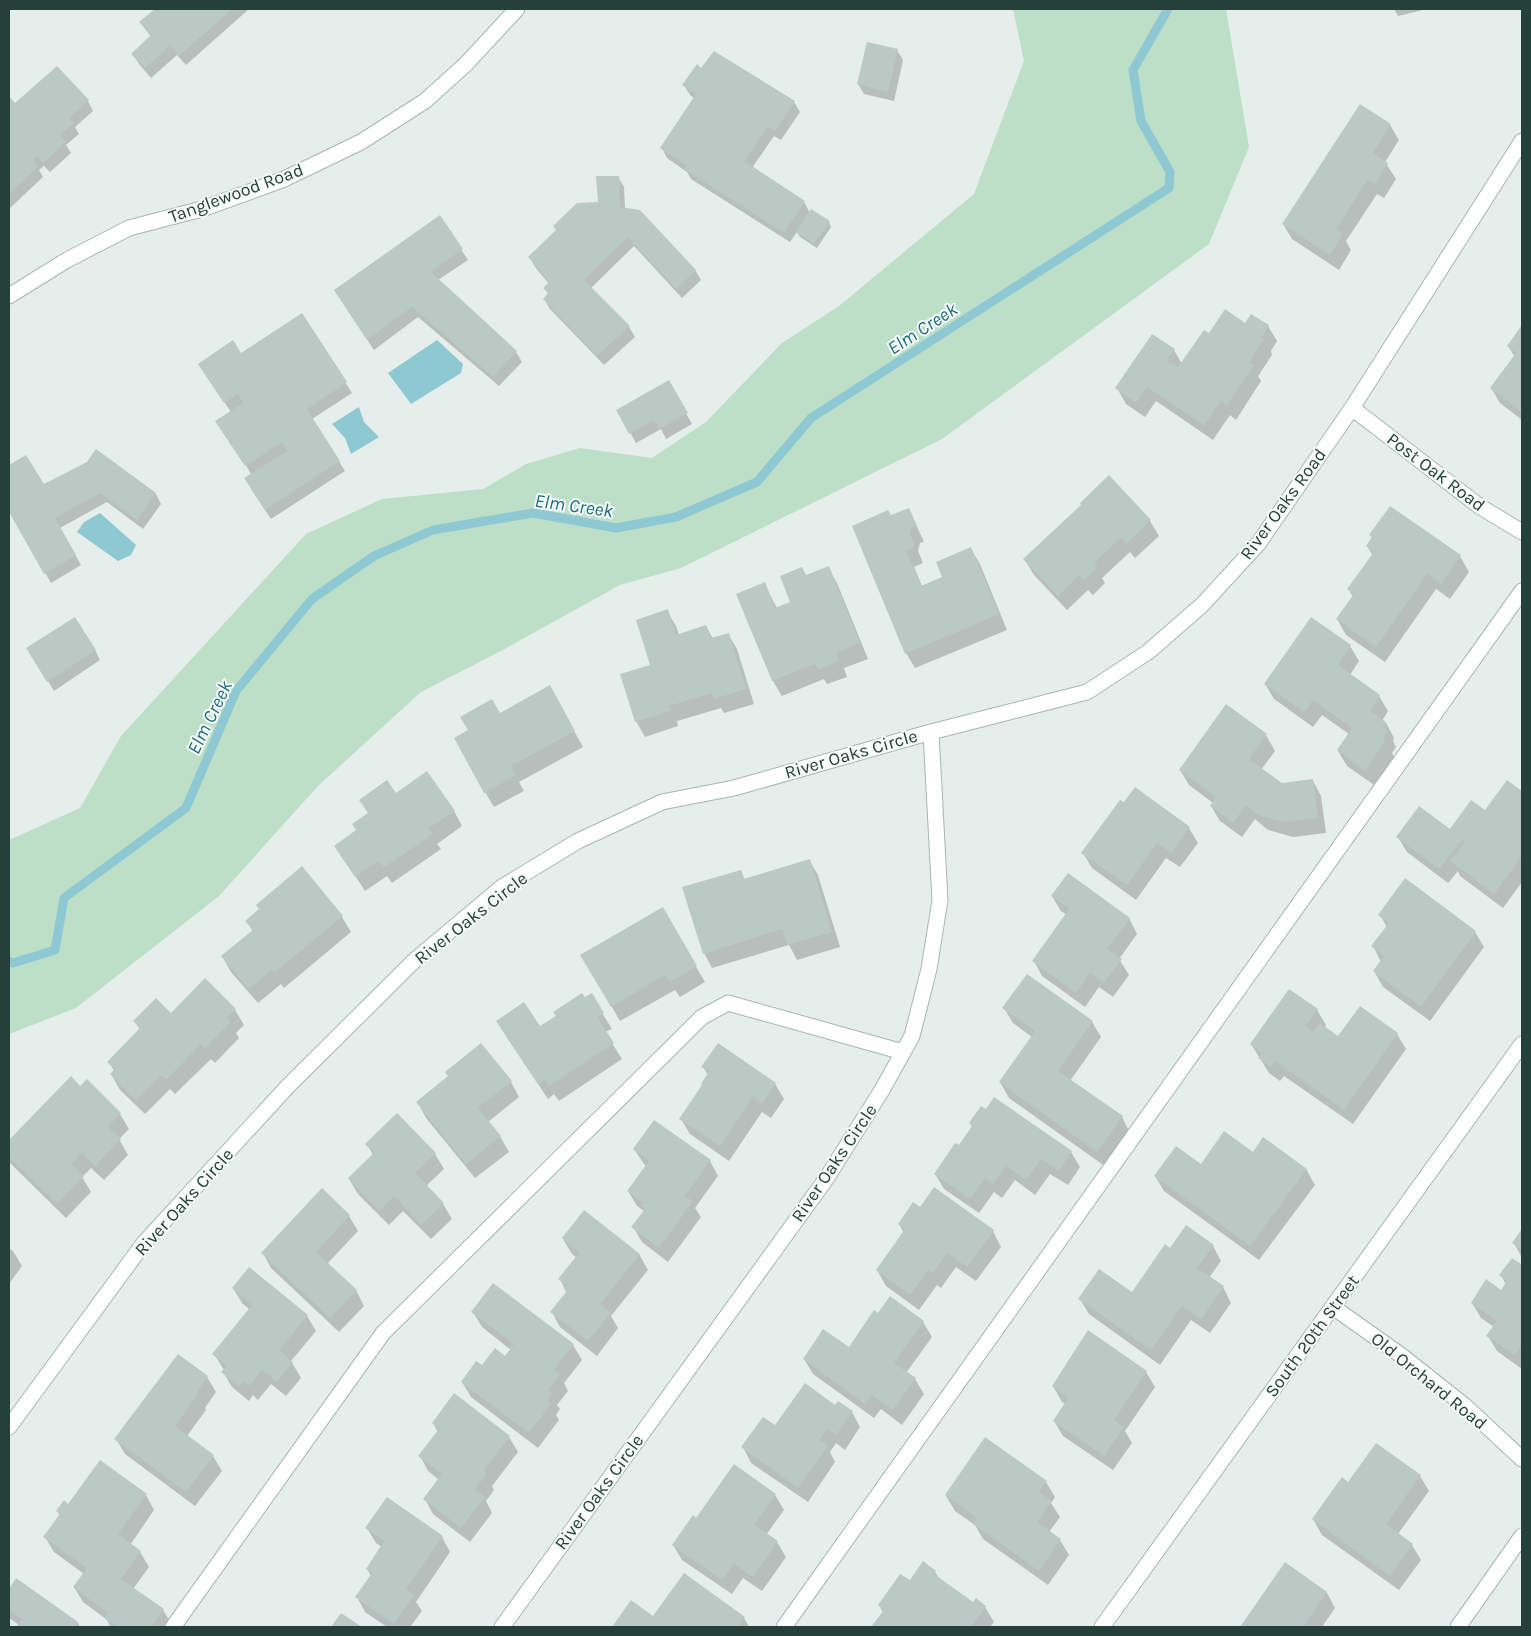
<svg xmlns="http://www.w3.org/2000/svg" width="1531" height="1636" viewBox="0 0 1531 1636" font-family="Karla,sans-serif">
  <rect width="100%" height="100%" fill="#e5eeea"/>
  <path fill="#bedfc7" d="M1013,9H1226L1249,147L1209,244L942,439L681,568L620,585L499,652L421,692L318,786L219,896L76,1008L9,1034V840L80,808L121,736L306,534L382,499L483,489L526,464L580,448L652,458L706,422L782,343L839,306L974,194L1024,61Z"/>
  <path fill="#8ec8d2" d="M437,340L463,364L461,373L411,404L388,373Z
    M359,407L364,422L379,437L351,454L345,438L332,424Z
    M100,513L136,545L131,555L118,561L77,532L84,522Z"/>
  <path fill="#0003" d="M156,9H249L186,65L177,55L151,78L139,64L133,54L151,37L141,23Z
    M1394,9H1427L1398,16Z
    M897,50L903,60L894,101L864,94L858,84Z
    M701,70L794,102L800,112L781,140L774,136L752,168L804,202L810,213L829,222L831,227L817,248L800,237L797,232L790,242L691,179L687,172L667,158L662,148L694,98L690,95L684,85Z
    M9,98L15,105L88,101L93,111L75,127L79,134L66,145L71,153L50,172L44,166L39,170L43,177L9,209Z
    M1390,125L1399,140L1385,162L1396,179L1384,198L1377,194L1346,241L1351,250L1339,270L1292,239L1283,224Z
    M618,177L624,187L625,209L695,270L701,280L682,298L634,246L591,288L629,327L635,337L604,365L550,309L544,299L549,295L545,288L549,284L535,267L530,257L600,203Z
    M440,217L468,260L438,280L516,352L522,362L499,386L418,317L374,350L335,291Z
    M302,315L352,393L312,419L345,471L271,519L251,489L252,476L243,460L231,412L205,374L241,354Z
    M1246,325L1268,326L1277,341L1271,351L1272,355L1258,376L1261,381L1236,420L1230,415L1213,440L1156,401L1145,417L1126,404L1117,388L1174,350L1182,364Z
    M1522,327V420L1500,403L1491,388L1515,357L1508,346Z
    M668,382L692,424L666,439L661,429L636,443L618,410Z
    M96,451L156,494L161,504L143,529L107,502L60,528L81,565L51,583L9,509V466L26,457L43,485L88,463Z
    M1109,477L1150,521L1159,536L1135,558L1130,552L1102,578L1105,583L1093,595L1088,590L1067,610L1034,575L1025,560L1082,505Z
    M1390,508L1460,556L1469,572L1450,599L1436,589L1385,662L1346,635L1337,619L1353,597L1349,590L1373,556L1367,546L1373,539L1371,535Z
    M909,509L924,542L920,543L918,551L923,563L914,567L922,586L944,577L971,549L980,564L1007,630L915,668L906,653L891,516Z
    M828,568L837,583L868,659L844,668L847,677L827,684L824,679L782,696L773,681L738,594L764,584L777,608L792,603Z
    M667,611L676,626L679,635L706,626L713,639L728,634L737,649L754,704L724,713L721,708L677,721L678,726L645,737L636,721Z
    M1350,646L1359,661L1350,675L1379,696L1388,711L1382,721L1386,723L1394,738L1393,741L1396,747L1392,753L1394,757L1374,785L1347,766L1338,751L1349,734L1322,715L1313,727L1274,699L1265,684Z
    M95,650L100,660L54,691L34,658Z
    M558,702L583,747L519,782L524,791L494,807L485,792L500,714Z
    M1226,706L1266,735L1275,751L1261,770L1281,784L1313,781L1321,796L1326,833L1293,837L1268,830L1255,819L1242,837L1220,821L1211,806L1213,803L1189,785L1180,770Z
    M1508,782L1522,793V882L1503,908L1460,876L1458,871L1448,883L1407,852L1398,837L1450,830L1485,811Z
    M395,794L454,811L462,826L437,844L441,849L392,883L387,876L365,891L336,846L357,831L369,814L360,800Z
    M1189,828L1198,843L1180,867L1166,858L1136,900L1092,868L1083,853Z
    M809,860L818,875L840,947L797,960L789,945L712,968L704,953L741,871L745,880Z
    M302,868L342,917L351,932L284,988L281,984L258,1003L231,972L222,956L253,932L247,921Z
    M1052,896L1129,918L1137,934L1119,959L1129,975L1113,997L1099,987L1085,1007L1042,976L1034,961L1067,915L1061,911Z
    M662,909L705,982L680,997L675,990L620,1021L582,955Z
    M1380,915L1475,932L1484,947L1430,1021L1383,987L1374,971L1381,962L1373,946L1387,927Z
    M591,995L612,1029L605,1032L622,1059L559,1101L554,1094L548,1099L506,1036L539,1028Z
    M1004,1008L1092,1022L1101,1037L1070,1081L1122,1117L1130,1133L1106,1167L1009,1098L1000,1082L1032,1037L1013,1023Z
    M235,1010L244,1025L236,1033L239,1038L215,1063L211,1059L175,1094L170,1089L145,1114L120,1090L111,1074L114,1071L109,1062L140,1030L135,1021L171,1014Z
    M1317,1010L1326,1025L1324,1028L1339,1038L1397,1034L1406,1049L1353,1124L1284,1076L1280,1081L1269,1073L1251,1044Z
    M480,1045L511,1082L519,1097L488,1122L500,1136L509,1152L475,1178L426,1118L418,1103L449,1077Z
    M703,1067L775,1084L784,1099L771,1118L762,1112L729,1161L690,1134L681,1119L703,1086L708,1075Z
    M71,1078L80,1087L120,1114L129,1129L119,1139L128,1155L104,1180L91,1168L82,1177L91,1192L66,1218L11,1164L9,1161V1142Z
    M397,1115L435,1154L444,1169L426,1186L443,1204L452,1219L431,1239L403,1211L389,1225L358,1194L349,1179L373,1155L367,1144Z
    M970,1123L1071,1152L1080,1167L1068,1185L1050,1174L1035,1195L1015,1180L1002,1198L994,1192L979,1213L944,1189L935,1174L959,1147L973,1128Z
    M634,1149L710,1161L718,1176L695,1208L701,1217L668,1262L642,1242L633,1227L644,1211L637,1206L628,1191L646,1167Z
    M1253,1154L1306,1169L1315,1185L1259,1260L1164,1191L1155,1176Z
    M921,1209L993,1231L1001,1247L976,1281L956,1267L941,1288L937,1285L919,1310L886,1286L877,1270L904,1233L899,1224Z
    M349,1216L358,1231L327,1264L356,1290L364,1306L339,1332L271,1268L263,1253Z
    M1522,1231V1258L1514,1243Z
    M563,1239L639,1254L648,1270L611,1316L618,1328L597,1356L560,1327L552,1312L567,1293L560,1279L577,1258L572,1254Z
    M1213,1246L1221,1261L1209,1278L1223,1287L1231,1303L1210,1333L1191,1320L1160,1365L1089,1314L1080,1299L1132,1294L1171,1249Z
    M9,1248L13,1251L22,1266L9,1284Z
    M1522,1265V1369L1497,1351L1488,1336L1494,1327L1481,1318L1472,1303L1502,1292L1506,1285L1501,1275Z
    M233,1288L307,1316L316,1331L291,1361L301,1378L286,1396L271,1384L258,1400L253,1395L249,1401L232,1387L223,1372L224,1370L214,1354L250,1310L242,1303Z
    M473,1312L573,1345L582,1360L564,1383L568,1391L557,1405L560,1409L556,1415L559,1420L538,1448L471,1397L462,1382L482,1366L505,1358L511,1350L482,1327Z
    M878,1314L923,1322L932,1337L906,1373L915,1379L924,1394L902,1425L881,1409L874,1418L813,1374L804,1359L849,1348Z
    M1088,1332L1146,1372L1155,1387L1125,1431L1132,1443L1113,1470L1063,1436L1054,1421L1066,1404L1062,1402L1053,1386Z
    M178,1355L207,1377L216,1392L205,1408L206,1410L187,1436L213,1456L222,1471L195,1506L125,1454L116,1439Z
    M836,1406L852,1412L860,1427L845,1450L836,1443L830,1452L835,1462L808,1502L751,1463L743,1447L775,1427Z
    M433,1423L509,1437L518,1452L492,1486L494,1490L486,1501L492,1513L470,1542L433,1514L425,1499L439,1480L428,1471L420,1456L438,1432Z
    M1420,1476L1429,1491L1398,1534L1412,1545L1421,1560L1399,1590L1322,1535L1313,1519L1349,1484Z
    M1046,1482L1055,1497L1051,1503L1060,1517L1049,1532L1060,1540L1069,1555L1048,1585L983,1539L975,1525L955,1511L946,1496Z
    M146,1495L154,1510L130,1545L140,1552L149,1567L133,1589L163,1610L172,1625L171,1627H111L106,1619L83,1602L74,1587L84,1574L54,1552L45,1537L60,1516L57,1511L68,1506Z
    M775,1495L784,1510L766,1535L777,1542L786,1557L762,1591L743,1578L732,1594L682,1560L673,1545L696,1520Z
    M367,1528L442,1537L450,1552L416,1602L422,1611L410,1627H387L365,1612L357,1597L371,1576L367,1569L382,1547L376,1543Z
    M1286,1564L1327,1593L1335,1608L1322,1627H1242Z
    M935,1572L940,1580L974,1603L985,1607L994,1622L990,1627H873L883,1612L879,1605Z
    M16,1580L78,1623L80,1627H17L19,1625L9,1618V1591Z
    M632,1602L653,1618H744L749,1627H614Z"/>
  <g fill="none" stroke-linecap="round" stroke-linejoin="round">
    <path stroke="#8ec8d2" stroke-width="9" d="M9,961L13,963L55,950L64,898L186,808L236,691L312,599L374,556L433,530L533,513L616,528L676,517L757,482L811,418L1169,188L1170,172L1141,121L1133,70L1168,9"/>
  </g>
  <path fill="#bac9c3" d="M155,9H232L179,56L170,46L145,68L131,54L151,35L139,22Z
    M867,42L898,49L888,92L857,84Z
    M714,51L795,101L775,131L768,127L744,161L805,201L784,233L684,169L687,166L660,148L696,94L682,85L697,64L701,68Z
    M57,66L89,100L69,118L74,123L60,135L66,142L43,163L37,156L33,161L38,167L9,194V96L15,103Z
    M1360,104L1391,124L1373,153L1388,163L1375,184L1368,179L1336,229L1343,234L1330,255L1282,224Z
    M596,176H619L620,207L640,210L696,270L676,289L628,237L584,280L630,326L597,356L543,299L548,293L543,288L549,282L528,257L556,230L553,226L577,203L598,202Z
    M811,209L830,221L814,244L796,232Z
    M440,215L463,249L431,272L517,351L493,377L412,307L367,340L334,290Z
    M1225,309L1245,323L1251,314L1269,325L1262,337L1264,339L1249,362L1254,365L1227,405L1221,401L1204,425L1147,387L1136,403L1115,388L1152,334L1175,349L1167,360L1178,367L1204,330L1209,333Z
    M302,313L347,382L307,409L340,461L265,510L244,478L287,451L282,442L245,466L215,421L243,403L238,394L224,403L198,364L233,340L241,353Z
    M1522,325V413L1490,388L1516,353L1507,346Z
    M669,380L688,413L659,429L654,420L629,434L616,410Z
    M96,449L156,493L137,520L100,493L55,518L76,555L44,574L9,512V465L26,455L44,484L87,462Z
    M1109,475L1151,520L1126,544L1121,538L1094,563L1098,567L1084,581L1079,575L1058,596L1023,559L1081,505L1080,503Z
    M1390,506L1461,555L1441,584L1427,574L1376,647L1336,619L1354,594L1347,589L1374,552L1366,546L1372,537L1369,535Z
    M909,508L917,526L912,528L910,534L915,547L906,551L921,586L942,577L936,562L971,547L999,614L905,654L852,526L888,510L891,515Z
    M829,566L860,643L836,653L839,661L818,670L815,664L772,681L736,594L765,582L775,608L790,602L780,576L802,567L806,575Z
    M668,609L676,635L706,625L711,638L729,633L746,689L714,699L712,693L669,706L671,711L635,722L620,674L650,665L636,620Z
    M75,617L96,650L47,682L26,648Z
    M1311,617L1351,645L1338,665L1380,695L1370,711L1386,722L1383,727L1388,731L1383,738L1386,740L1365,771L1337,750L1352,728L1313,700L1304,712L1264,684Z
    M550,685L575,731L511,766L516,775L484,793L454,738L468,730L460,717L492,699L500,713Z
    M1226,704L1267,734L1249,759L1282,783L1313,779L1318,818L1283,822L1258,815L1246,805L1233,823L1210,806L1216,797L1179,770Z
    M427,771L455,811L429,828L433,834L383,868L378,861L355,877L334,846L356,830L352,824L368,813L359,800L387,780L396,793Z
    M1507,780L1522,791V856L1494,894L1450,861L1465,842L1462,840L1439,869L1396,837L1419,806L1450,829L1471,800L1485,810Z
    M1135,787L1190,827L1171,853L1157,843L1127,885L1081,853L1120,800L1124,802Z
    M810,859L832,932L787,945L782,929L703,954L682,887L741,870L744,879Z
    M302,866L343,916L274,973L272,970L248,989L221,956L253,930L245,921L259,909L256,905Z
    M1068,873L1130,918L1107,949L1122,959L1104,983L1090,973L1076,993L1032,961L1069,909L1051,896Z
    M1405,878L1476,931L1421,1007L1373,971L1384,956L1371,946L1389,923L1378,915Z
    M663,907L697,966L670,982L665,975L611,1007L580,955Z
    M1027,974L1093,1021L1058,1071L1123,1116L1097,1152L999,1082L1035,1031L1002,1008Z
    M205,978L236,1009L227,1018L231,1022L205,1048L201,1044L166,1080L161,1075L136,1100L110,1074L115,1069L107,1062L140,1028L133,1021L156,998L171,1013Z
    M1289,989L1318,1009L1305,1026L1313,1032L1320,1023L1338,1036L1360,1006L1398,1033L1344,1110L1275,1061L1271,1067L1258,1058L1262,1053L1250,1044Z
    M582,993L585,997L592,993L604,1013L597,1017L614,1043L549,1086L545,1080L538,1084L496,1021L524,1002L540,1026L556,1016L553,1012Z
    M481,1043L512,1081L478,1108L501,1136L466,1164L416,1102L448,1076L445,1072Z
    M718,1043L776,1083L762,1104L753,1097L720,1146L679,1119L702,1085L701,1084L709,1071L701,1067Z
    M71,1076L80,1086L87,1079L121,1113L108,1127L121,1139L95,1166L82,1153L71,1164L84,1176L57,1204L9,1157V1140Z
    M994,1097L1072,1151L1059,1171L1041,1159L1026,1180L1006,1166L993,1184L985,1178L970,1199L934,1174L955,1143L959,1145L972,1126L969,1123L981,1106L986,1109Z
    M397,1113L436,1153L415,1173L444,1203L421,1225L394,1196L379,1211L348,1178L374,1153L365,1144Z
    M654,1120L711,1160L685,1196L693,1201L659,1248L631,1227L645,1209L641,1206L643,1203L627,1191L649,1161L633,1149Z
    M1224,1131L1253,1152L1263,1137L1307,1169L1250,1246L1154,1176L1176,1146L1201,1164Z
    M934,1187L994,1230L967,1267L947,1253L932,1274L928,1270L910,1295L876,1270L905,1229L898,1224L913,1202L920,1207Z
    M322,1188L350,1215L316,1252L357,1290L330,1318L261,1253Z
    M584,1210L640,1254L600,1304L611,1312L588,1341L550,1312L567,1291L564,1289L567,1286L558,1279L579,1253L562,1238Z
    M1186,1225L1214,1245L1197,1268L1224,1286L1201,1319L1182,1306L1151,1350L1078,1299L1099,1269L1132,1292L1165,1244L1170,1248Z
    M1522,1229V1250L1512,1243Z
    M1512,1258L1521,1264L1522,1262V1344L1515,1355L1486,1336L1497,1321L1471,1303L1486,1279L1501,1290L1507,1281L1499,1275Z
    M249,1267L308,1315L279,1350L293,1362L277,1382L262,1370L249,1386L244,1381L239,1387L221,1372L227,1366L212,1354L252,1305L232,1288Z
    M493,1283L574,1344L554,1370L560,1374L548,1390L552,1393L547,1400L551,1404L529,1433L461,1382L476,1361L482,1365L495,1348L505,1356L514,1344L471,1312Z
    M890,1296L924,1321L894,1363L916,1378L893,1410L872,1395L865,1404L803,1359L823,1329L849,1347L874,1310L878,1313Z
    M1088,1330L1147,1371L1114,1420L1124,1427L1104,1456L1053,1421L1068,1398L1052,1386Z
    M178,1354L208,1376L196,1393L198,1394L175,1426L214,1455L186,1492L114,1439Z
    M805,1383L835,1405L838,1401L853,1411L836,1435L827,1429L819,1440L828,1446L798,1488L741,1447L763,1417L775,1425Z
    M454,1393L510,1436L483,1471L487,1474L475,1489L485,1497L461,1528L423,1499L442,1474L418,1456L439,1429L432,1423Z
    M985,1437L1047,1481L1039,1492L1052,1501L1037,1522L1061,1539L1039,1571L973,1524L977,1518L945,1495Z
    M1376,1443L1421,1475L1386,1524L1413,1544L1390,1576L1312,1519L1342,1477L1348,1482Z
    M100,1460L147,1494L118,1534L141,1551L121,1579L164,1609L151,1627H117L104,1618L108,1613L73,1587L87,1568L43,1537L60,1514L56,1511L64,1500L68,1504Z
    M734,1464L776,1494L754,1525L778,1541L753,1577L734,1564L722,1580L672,1545L693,1515L696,1518Z
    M387,1497L443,1536L406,1589L414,1595L394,1624L355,1597L372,1573L366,1569L384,1541L365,1528Z
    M923,1561L936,1571L934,1574L973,1602L976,1598L986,1606L971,1627H871L884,1610L878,1605L900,1574L910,1580Z
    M1285,1562L1327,1592L1303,1627H1240Z
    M684,1573L745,1617L738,1627H612L631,1600L653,1616Z
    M16,1578L78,1622L75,1627H16L22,1619L9,1610V1589Z
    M341,1613L362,1627H331Z"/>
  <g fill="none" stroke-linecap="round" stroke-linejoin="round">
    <defs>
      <path id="service" d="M173,1627L383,1333L702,1017L728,1003L903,1052
        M784,1627L1522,591
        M1458,1627L1522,1536"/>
      <path id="minor" d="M9,296L67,260L129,228L202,209L282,180L361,142L425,101L466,64L517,9
        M1352,408L1479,506L1522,532
        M931,732L1087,692L1148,652L1202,605L1258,544L1352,408L1522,141
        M1333,1307L1402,1356L1465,1406L1522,1459
        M9,1427L144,1243L289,1085L415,960L502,887L578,841L662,802L734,788L931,732L940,900L929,969L912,1036L882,1090L826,1179L502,1627
        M1102,1627L1522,1044"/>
    </defs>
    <use href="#service" stroke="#a7b6b1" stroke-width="17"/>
    <use href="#minor" stroke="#a7b6b1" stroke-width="17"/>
    <use href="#service" stroke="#fff" stroke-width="15"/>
    <use href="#minor" stroke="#fff" stroke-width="15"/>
  </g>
  <g text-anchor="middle" stroke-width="4" stroke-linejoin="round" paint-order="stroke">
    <g font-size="18" fill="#244038" stroke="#f6faf8">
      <text transform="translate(236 193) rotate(-20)" y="6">Tanglewood Road</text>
      <text transform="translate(1436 472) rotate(37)" y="6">Post Oak Road</text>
      <text transform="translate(1283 504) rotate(-54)" y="6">River Oaks Road</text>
      <text transform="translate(851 754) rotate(-16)" y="6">River Oaks Circle</text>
      <text transform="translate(471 918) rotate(-38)" y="6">River Oaks Circle</text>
      <text transform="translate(834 1163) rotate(-56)" y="6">River Oaks Circle</text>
      <text transform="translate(184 1202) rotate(-48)" y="6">River Oaks Circle</text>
      <text transform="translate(1312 1336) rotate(-54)" y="6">South 20th Street</text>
      <text transform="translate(1429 1381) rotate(39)" y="6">Old Orchard Road</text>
      <text transform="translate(599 1492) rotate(-54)" y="6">River Oaks Circle</text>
    </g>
    <g font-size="19" font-style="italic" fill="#1d6e7d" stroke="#f6faf8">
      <text transform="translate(922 328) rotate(-33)" y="7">Elm Creek</text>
      <text transform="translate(574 505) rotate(8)" y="7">Elm Creek</text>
      <text transform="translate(209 717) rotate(-64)" y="7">Elm Creek</text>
    </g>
  </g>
  <rect width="1531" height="1636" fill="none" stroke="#244038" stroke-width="20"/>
</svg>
